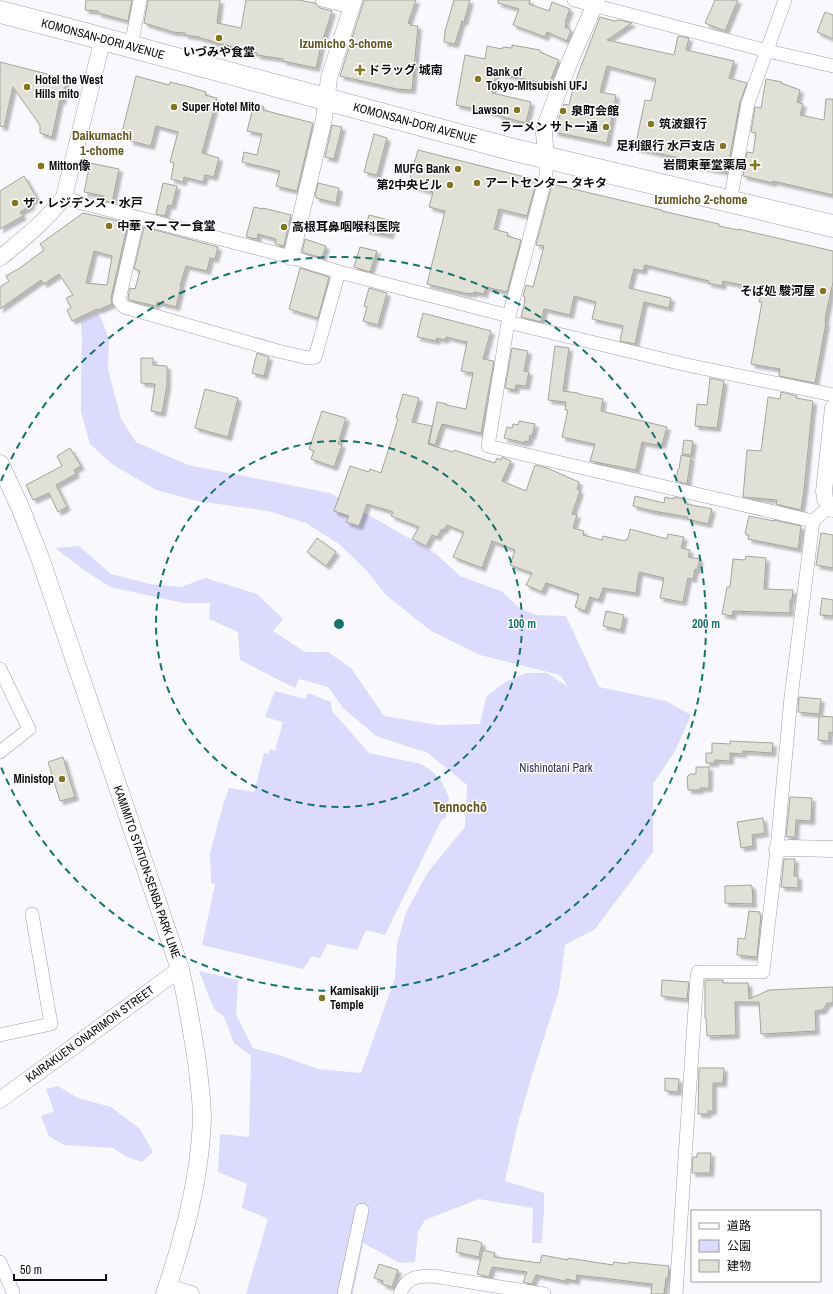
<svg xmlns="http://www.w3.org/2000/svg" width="833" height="1294" viewBox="0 0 833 1294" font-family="'Archivo Narrow','Noto Sans JP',sans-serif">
  <defs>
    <filter id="shadow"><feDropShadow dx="3.5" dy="3.5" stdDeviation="1" flood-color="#0004"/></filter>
  </defs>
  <rect width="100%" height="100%" fill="#f9f9fd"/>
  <path fill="#dcdafd" d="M99,313L109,339L108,369L121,419L136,442L188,465L330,493L435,553L460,576L503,592L518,607L535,615L566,616L599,687L666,701L691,715L675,751L653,784V852L595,929L565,945L559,991L532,1075L518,1123L505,1181L544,1193V1209L542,1243H532L533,1208L479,1199L425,1220L418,1232L415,1262L400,1263L363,1243L353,1294H246L268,1219L242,1208L247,1184L218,1172L220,1134L249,1137L251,1056L234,1043L224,1017L214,1009L199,971L238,980L236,1015L253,1048L282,1056L318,1069L361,1073L395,978L397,944L406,912L428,872L465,827L467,785L428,753L376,736L344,709L328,687L299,679L295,688L240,660L238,632L209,619L210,603H183L110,587L84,570L55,548L79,546L111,574L150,584L181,587L206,578L257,594L283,619L273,631L305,652H328L351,668L384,716L438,725L480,724L486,697L505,682L526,673H547L568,687L560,675L480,655L431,631L386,595L367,571L339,544L306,523L268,511L197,501L156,490L112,464L90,444L81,412V380L82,342L81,322Z
    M275,691L305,699L308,693L331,702L332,711L369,753L421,764L429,769L440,779L449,797L446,818L442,819L385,935L366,930L357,950L327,944L320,958L312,956L303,969L202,945L215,884L211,883L210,853L224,802L229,788L254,792L264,753L269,754L270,749L275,751L283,722L265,717Z
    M58,1086L78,1098L111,1107L140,1129L153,1152L142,1162L125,1156L113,1148L64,1145L49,1136L41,1116L54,1111L46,1089Z"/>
  <path fill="#e1e0d6" stroke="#a5a49b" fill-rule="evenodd" filter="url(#shadow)" d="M86,0H132L128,21L98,13V11L85,10Z
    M148,0H220L217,23L241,28L246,0H298L315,3L320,8L332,11L321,46L316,68L283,61V59L257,55V53L246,51V50L231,47V46L212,42V41L200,38V37L185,35V33L173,32L144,23Z
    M364,0H416L408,23L411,24L410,25L418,26L412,90L397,89L340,76Z
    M454,0H470L464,22L462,21L455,44L444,42L445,31Z
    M498,0H530L529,4L549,11L552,2L570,9L565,22L566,23L565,27L571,30L567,41L547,32L545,37L513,25L519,9L498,3Z
    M715,0H738L725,31L705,23Z
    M825,12L833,15V39L817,32Z
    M600,17L614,21L620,20L632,23L607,40L674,55L678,36L689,38L686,50L734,61L729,78L747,83L740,102L727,172L696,166L697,162L635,148L645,100L651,101L656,79L607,66L600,92L616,95L607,143L554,132L564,104L569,105L574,84H575L578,74Z
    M512,45L540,50V52L559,60L548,86L534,81L496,73L492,93L531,102L526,123L499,116V114L456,105L465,55L485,59L487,46L502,49L503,47L512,48Z
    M0,62L67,79L62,101L60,100L52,137L40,133V125L13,87L4,127L0,126Z
    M136,76L169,85L170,82L190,87L206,92L205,95L217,98L202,153L219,158L214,177L205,175L203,182L184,177L183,182L171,179L174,163L170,162L178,132L156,126L151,146L130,141L132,134L122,132Z
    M766,79L782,82L781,83L800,90L797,102L803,104L800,115L824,120L826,99H833V195L773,181V183L743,176L747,152L753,153L756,133L751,132L755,107L761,108Z
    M254,104L264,107L263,110L313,123L297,191L276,186L280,171L242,162L244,152L257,155L262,134L247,131Z
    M332,125L342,127L334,159L325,157Z
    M374,134L387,138L377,175L364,172Z
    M418,150L537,180L527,216L499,209L494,229L508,233L507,236L521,240L507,292L486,287L484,294L474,292L473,294L468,293V294L427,284L445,211L429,207L433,192L408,185Z
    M90,163L119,169L112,203L103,200L104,196L84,192Z
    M24,176L37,198L30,202L32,205L20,212L23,216L0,229V191Z
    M163,183L177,186L172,206L168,205L165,216L156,214Z
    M318,183L339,188L336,203L316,198V196H315Z
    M552,184L662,210V211L719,224V226L738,230V229L833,251V282L826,314L825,323H826L815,383L779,376L780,369L751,364L762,302H759L761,295L750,292L751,287L723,281L722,286L708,283L709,281L645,265L643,271L634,269L629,288L671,298L669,308L644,302L635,344L620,341L623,326L592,319L596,302L574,296L570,315L544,309L541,322L521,317L525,301H524L525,297L523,296L526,285L533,287L544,246L536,245Z
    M254,207L263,209V208L291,215L284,246L275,244L276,239L258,234L257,239L246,237Z
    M83,213L128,223L111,298L112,304L98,310L97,309L72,321L67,310L71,308L66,298L73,295L59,274L44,284L41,280L0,309V287L9,281L6,276L16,270H17L44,250L40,244ZM94,251L112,256L107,285L86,283Z
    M369,215L393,221L390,235L365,230Z
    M144,227L218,247L215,259L210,258L207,271L186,266L180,286L181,287L176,307L157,302L156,306L129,300L128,298L130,288L135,289L140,271L134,269Z
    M305,239L326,246L322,258L302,252Z
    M360,247L377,251L370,272L354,267Z
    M300,268L329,277L318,318L289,309Z
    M369,288L387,293L378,325L363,321L367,307L364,306Z
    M423,313L491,331L483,359L494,361L481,433L442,424L435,445L429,443L437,402L447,404L446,405L466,409L473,373L461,371L467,342L446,337L445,340L437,338L436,341L417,337Z
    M555,346L569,348L563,391L578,393V394L603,399L601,411L667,427L662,445L657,444L656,445L642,442L636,470L590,461L595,444L562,437L568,410H565L566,402L548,400Z
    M512,348L528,351L524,371L529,372L526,386L516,385L515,390L505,388Z
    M257,353L269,357L264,376L252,373Z
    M141,358H153V365L167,366V385L162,413L151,411L155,384L141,383Z
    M710,378L724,381L717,428L695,426L697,404L707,405Z
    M205,389L238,398L228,437L195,428Z
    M781,392L797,396L796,398L813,401L804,490L801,510L776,504L777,500L743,497L747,450L761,451L768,397L780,399Z
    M403,394L419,398L412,422L432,426L428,444L453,452L454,450L495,463L497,458L501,460L502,457L511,461L502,481L526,491L535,465L547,468L579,482L577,489L580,491L572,514L577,515L573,528L584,531L583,535L602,540L603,536L625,541L626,539H628L630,529L667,539L668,534L684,537L681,548L690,550L688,557L700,559L697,570L695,569L693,579L688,578L683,602L660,598L664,578L639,572L636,593L603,588L599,600L590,597L585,611L575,607L579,594L546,583L542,592L526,585L532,573L510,565L515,550L492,541L482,568L453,557L464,532L447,525L444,530L442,529L437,537L432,535L426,546L412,539L419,527L391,516L393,512L367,504L359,526L346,522L349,516L334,511L350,466L369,472L370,469L381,473L398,419L396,418Z
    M322,411L346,418L338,444L342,445L334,467L311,459L314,451L309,449Z
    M519,421L535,424L532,436L530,435L529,442L525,441V443L504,438L507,427L512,428L513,424L518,425Z
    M684,440L693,441L691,455L682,454Z
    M70,448L81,466L74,470L76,474L56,485L67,507L58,512L49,493L33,500L26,485L62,466L57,456Z
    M681,455L691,457L687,484L676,481L678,469H679Z
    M635,496L664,503L665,497L674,499V497L686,500V504L712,509L708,524L687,519L688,517L653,511L633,506Z
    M749,516L774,521V520L801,526L798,549L748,539L749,535H746V533H745Z
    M821,533L833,535V568L816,565Z
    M317,538L336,552L326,566L307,552Z
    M746,556L766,558L764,589L793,590L792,600H790V613L733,611L732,616L722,614L727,587H730L733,559L745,560Z
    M822,598L833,600V616L820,615Z
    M606,611L624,615L621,630L603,626Z
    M799,697L821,699L819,714L798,712Z
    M819,716L833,717V733L829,732V741L818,740Z
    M730,741L773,743L772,753L743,751V754L730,753V761L715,760V763H706V753H712V743L730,744Z
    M63,757L75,797L60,801L48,762Z
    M696,767H709V788H700V790H688L687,777L690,774H696Z
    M790,797L812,798L811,821L796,820L795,837H786Z
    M763,818L765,833L752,835L753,846L741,848L737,822Z
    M784,859H795L794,876H798V888L781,887Z
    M751,885L752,886L753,904L725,903V886Z
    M749,911L760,912V915H761L757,957L737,955L738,938L745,939Z
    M662,980L689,982L687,999L661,996Z
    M705,980H723V983H748L749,999L769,990L833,987V1003H827L823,1010L815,1011L816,1031L761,1034L759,1002H735L736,1035L707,1036L706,1018H705Z
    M699,1068H724L723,1083H713V1111H708V1114H698Z
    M665,1078L679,1079L678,1092L665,1091Z
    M697,1153H711L710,1173H692L693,1157H697Z
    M458,1238L477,1241L482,1243L479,1257L456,1252Z
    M483,1250L495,1253L494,1257L540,1263L542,1255L568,1260V1258L613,1265L614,1262L628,1264L629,1262L669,1266L668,1278H666L664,1294H651L652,1284L577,1275L576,1281L566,1279L565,1281L536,1275L532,1284L523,1282L527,1272L492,1267L489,1277L477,1274Z
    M379,1264L398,1270L392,1287L382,1284L383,1281L374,1278Z"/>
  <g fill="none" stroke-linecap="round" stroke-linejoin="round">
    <defs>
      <path id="minor" d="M322,0L351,7
        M574,0L768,51L833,66
        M131,46L140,0
        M546,157V176L509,316L488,446L813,521
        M64,197L78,202L291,257L339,272L509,316
        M730,202L748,103L785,0
        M138,217L119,300L124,307L278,351L308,358L315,357L339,272
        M508,322L687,365L833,395
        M0,669L29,729L0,752
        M0,1035L51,1024L32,914
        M0,1262L13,1292
        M344,1294L362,1210
        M400,1294C406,1277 417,1276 433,1276L544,1294
        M676,1294L697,977L698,972H763L777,849L791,697L813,521L829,507"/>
      <path id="tertiary" d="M546,157L544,133L546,123L570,61L597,0
        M291,257L324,119L329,78L354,0
        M0,258C23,239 46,221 64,197L103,38
        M833,408L824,491L825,499L829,507L833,509
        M777,849L790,848L833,849
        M0,1100L180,969
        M168,1287L191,1294"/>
      <path id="secondary" d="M0,464L20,507L40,558L180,969C187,1000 192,1030 197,1062C199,1081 202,1100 202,1119C200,1179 184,1237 165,1294"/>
      <path id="trunk" d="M0,12L70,30L510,149L833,226"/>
    </defs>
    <use href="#minor" stroke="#9f9ea8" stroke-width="14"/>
    <use href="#tertiary" stroke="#9f9ea8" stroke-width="17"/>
    <use href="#secondary" stroke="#9f9ea8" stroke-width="19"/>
    <use href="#trunk" stroke="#9f9ea8" stroke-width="23"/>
    <use href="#minor" stroke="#fff" stroke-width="13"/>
    <use href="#tertiary" stroke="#fff" stroke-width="16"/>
    <use href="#secondary" stroke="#fff" stroke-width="18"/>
    <use href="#trunk" stroke="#fff" stroke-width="22"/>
  </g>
  <g fill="none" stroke="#0f766e" stroke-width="2" stroke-dasharray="7 5">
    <circle cx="339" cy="624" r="183"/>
    <path d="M1 481A367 367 0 1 1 1 767"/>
  </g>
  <g fill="#84771b" stroke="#fff" stroke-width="1.5">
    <circle cx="219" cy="38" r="4"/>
    <path d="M358 64h4v4h4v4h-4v4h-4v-4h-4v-4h4z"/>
    <circle cx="478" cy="79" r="4"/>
    <circle cx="27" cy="87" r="4"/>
    <circle cx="174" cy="107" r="4"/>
    <circle cx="517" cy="110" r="4"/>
    <circle cx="563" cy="111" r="4"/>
    <circle cx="651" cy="124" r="4"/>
    <circle cx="606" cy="127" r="4"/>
    <circle cx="723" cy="146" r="4"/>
    <path d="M753 159h4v4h4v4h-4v4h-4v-4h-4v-4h4z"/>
    <circle cx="41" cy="166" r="4"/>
    <circle cx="458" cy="169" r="4"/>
    <circle cx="477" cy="183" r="4"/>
    <circle cx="450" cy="185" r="4"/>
    <circle cx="15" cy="203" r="4"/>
    <circle cx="109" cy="226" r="4"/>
    <circle cx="284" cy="227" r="4"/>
    <circle cx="823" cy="291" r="4"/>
    <circle cx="62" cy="779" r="4"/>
    <circle cx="322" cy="998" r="4"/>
  </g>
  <g text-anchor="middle" stroke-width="3" stroke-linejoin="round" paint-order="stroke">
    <g font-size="12" fill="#0c0b0f" stroke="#fff">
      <text transform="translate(103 39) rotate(15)" y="4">KOMONSAN-DORI AVENUE</text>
      <text transform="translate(415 123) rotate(15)" y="4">KOMONSAN-DORI AVENUE</text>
      <text transform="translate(147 872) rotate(71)" y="4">KAMIMITO STATION-SENBA PARK LINE</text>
      <text transform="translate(90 1034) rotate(-36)" y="4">KAIRAKUEN ONARIMON STREET</text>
    </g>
    <g font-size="12" font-weight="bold" fill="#0c0b0f" stroke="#fff" text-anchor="start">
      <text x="219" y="56" text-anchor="middle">いづみや食堂</text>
      <text x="368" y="74">ドラッグ 城南</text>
      <text x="486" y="76">Bank of<tspan x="486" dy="14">Tokyo-Mitsubishi UFJ</tspan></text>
      <text x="35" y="84">Hotel the West<tspan x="35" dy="14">Hills mito</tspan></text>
      <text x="182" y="111">Super Hotel Mito</text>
      <text x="509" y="114" text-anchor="end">Lawson</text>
      <text x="571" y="115">泉町会館</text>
      <text x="659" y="128">筑波銀行</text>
      <text x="598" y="131" text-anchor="end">ラーメン サトー通</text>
      <text x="715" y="150" text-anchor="end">足利銀行 水戸支店</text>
      <text x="747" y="169" text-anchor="end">岩間東華堂薬局</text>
      <text x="49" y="170">Mitton像</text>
      <text x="450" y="173" text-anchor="end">MUFG Bank</text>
      <text x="485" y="187">アートセンター タキタ</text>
      <text x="442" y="189" text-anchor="end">第2中央ビル</text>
      <text x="23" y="207">ザ・レジデンス・水戸</text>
      <text x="117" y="230">中華 マーマー食堂</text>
      <text x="292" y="231">高根耳鼻咽喉科医院</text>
      <text x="815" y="295" text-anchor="end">そば処 駿河屋</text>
      <text x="54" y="783" text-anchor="end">Ministop</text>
      <text x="330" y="995">Kamisakiji<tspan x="330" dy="14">Temple</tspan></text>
    </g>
    <g font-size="12" fill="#342b62" stroke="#fff">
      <text x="556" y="772">Nishinotani Park</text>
    </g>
    <g font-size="13" font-weight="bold" fill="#5f571a" stroke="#fff">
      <text x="346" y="48">Izumicho 3-chome</text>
      <text x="102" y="140">Daikumachi<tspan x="102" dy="15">1-chome</tspan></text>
      <text x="701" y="204">Izumicho 2-chome</text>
    </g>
    <g font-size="14" font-weight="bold" fill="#5f571a" stroke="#fff">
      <text x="460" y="812">Tennochō</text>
    </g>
  </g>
  <circle cx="339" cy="624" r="6" fill="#0f766e" stroke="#fff" stroke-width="2"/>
  <g font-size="12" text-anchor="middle" font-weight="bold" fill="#0f766e" stroke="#fff" stroke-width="3" stroke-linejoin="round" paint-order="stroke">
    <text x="522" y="628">100 m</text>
    <text x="706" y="628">200 m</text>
  </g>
  <rect x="691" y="1210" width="130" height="72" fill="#ffffff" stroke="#9e9d9f"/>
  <rect x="699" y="1223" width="20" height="6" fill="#ffffff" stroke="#9e9d9f"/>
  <text x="727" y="1230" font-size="12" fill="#0c0b0f">道路</text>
  <rect x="699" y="1240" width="20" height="12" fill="#dcdafd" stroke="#9e9d9f"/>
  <text x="727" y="1250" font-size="12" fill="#0c0b0f">公園</text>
  <rect x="699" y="1260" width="20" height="12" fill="#e1e0d6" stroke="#9e9d9f"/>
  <text x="727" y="1270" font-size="12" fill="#0c0b0f">建物</text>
  <path d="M14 1274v6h92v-6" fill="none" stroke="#0c0b0f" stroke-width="2"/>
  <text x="20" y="1274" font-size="12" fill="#0c0b0f" stroke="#ffffff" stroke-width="3" paint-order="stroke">50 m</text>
</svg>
